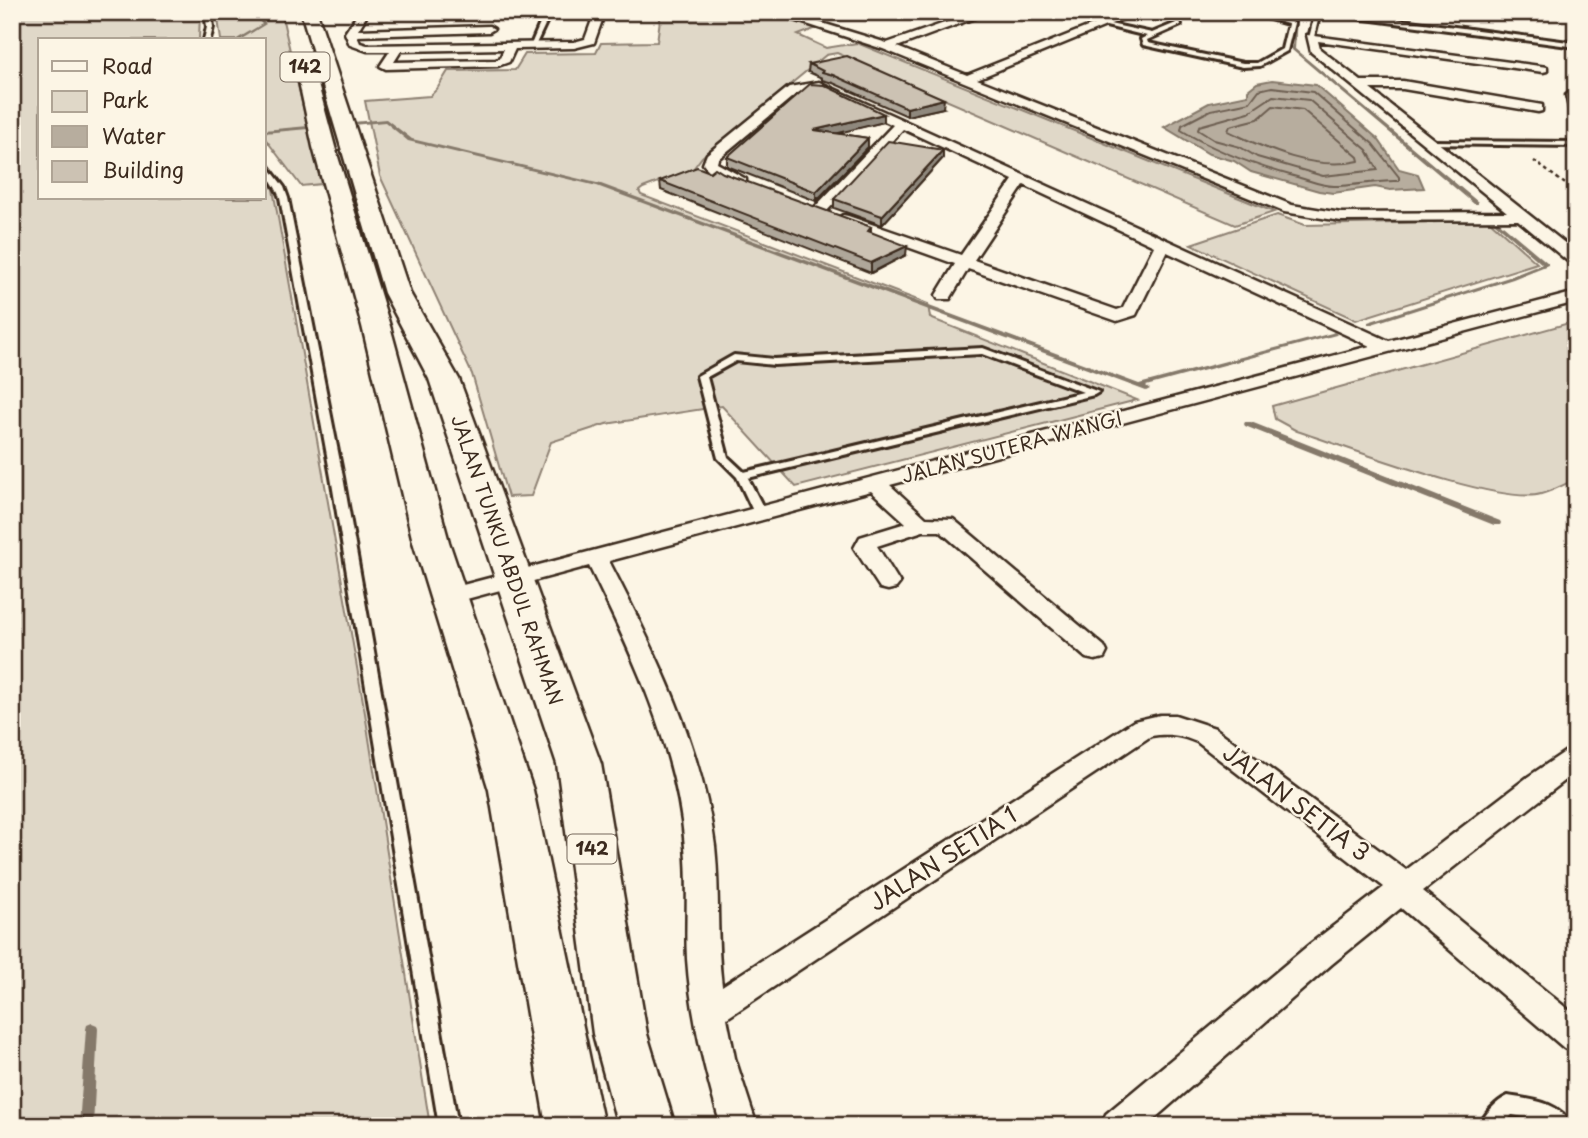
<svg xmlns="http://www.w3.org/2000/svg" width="1588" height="1138" viewBox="0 0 1588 1138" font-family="'Playpen Sans',sans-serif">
  <rect width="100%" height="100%" fill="#fcf5e5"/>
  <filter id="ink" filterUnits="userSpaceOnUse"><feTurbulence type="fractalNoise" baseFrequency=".0143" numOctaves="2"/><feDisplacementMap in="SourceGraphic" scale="14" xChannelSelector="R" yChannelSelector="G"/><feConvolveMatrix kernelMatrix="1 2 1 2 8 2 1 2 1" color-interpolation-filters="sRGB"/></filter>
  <g filter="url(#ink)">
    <path fill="#e0d8c8" stroke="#8e8173" stroke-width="2" d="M12,12H200L199,40H40V198H264V175L273,189L365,713L430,1126H12Z
      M217,12H281L321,184L301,186L264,137V40H221Z
      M661,12H762L817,28L798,35L826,48L857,43L1274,212L1235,225L837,53L826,55L702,157L693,169L643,188L639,191L641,195L928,304L930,318L1137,400L796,487L722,406L606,424L551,442L531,496L508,497L472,374L380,176L365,101L430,96L437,89L448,71L515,70L525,54L596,53L601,43L657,42Z
      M1277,215L1305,225L1490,221L1537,263L1356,320L1191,244Z
      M1576,321V479C1565,484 1553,491 1541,494C1500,506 1344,446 1297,431L1275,419L1272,406Z"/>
    <path fill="#b7ad9e" stroke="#85796b" stroke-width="2" d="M1272,80L1316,85L1378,139L1399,169L1418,174L1424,188L1390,190L1375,187L1333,193L1319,191L1251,172L1234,161L1209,154L1164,127L1209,103L1248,95V90L1257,83Z"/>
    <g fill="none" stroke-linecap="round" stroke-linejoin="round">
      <path stroke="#6d5e51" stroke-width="2" d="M1272,87L1313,92L1373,144L1399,177V181C1377,180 1356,186 1334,186C1322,186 1308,180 1297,177C1256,166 1217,152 1181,130L1182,125L1211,110L1250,102L1259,90Z
        M1273,96L1309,100L1367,150L1378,170L1323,176L1257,157L1240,147L1214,140L1198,130L1199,126L1249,112Z
        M1273,106L1303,110L1358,157L1359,161C1314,171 1268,150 1228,131L1230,126L1258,119Z"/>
      <path fill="#85796b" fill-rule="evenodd" d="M250,12H254L266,24L240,40H235L262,24Z
        M1294,16L1297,17L1295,49L1478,202V204H1474L1292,50Z
        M386,119L412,139L601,184L1139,384L1332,333L1334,332L1337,334L1336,335L1146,386L1150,389L1146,391L597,186L408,141L385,122L264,133V130Z
        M1497,220L1548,263V265L1513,279L1372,324H1368V322L1509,277L1542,264L1495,223L1494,222Z
        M1245,422H1251L1500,521L1501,523L1500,525H1494L1245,426L1244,424Z
        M92,1023L97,1025L98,1029L93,1126H79L86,1029L87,1025Z"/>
      <defs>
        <path id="service" d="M205,12H211L213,27L210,40H204L207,27Z
          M545,12H551L535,46L530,47Z
          M1176,12H1182L1179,15L1181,25L1147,40L1148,43L1243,63H1257L1282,49L1288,24L1244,12H1255L1294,23L1287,51L1260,66L1243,67L1143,45L1141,39L1147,36L1102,25L1105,23L1152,33L1176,23L1173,15Z
          M1327,12H1342L1576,43V47L1335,15L1319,16L1314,37L1309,38L1315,14Z
          M1426,141L1576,142V146L1428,144L1424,142Z
          M264,161L284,187L288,198L343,477L458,1126H439L331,477L280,198C276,185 264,174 264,161Z
          M983,348L1099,392L1094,395L748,478L766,513L760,516L754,513L737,477L718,458L697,376L734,355L774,359ZM982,354L1083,392L744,472L728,457L707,377L736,361L774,365Z
          M1508,1096C1530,1100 1561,1101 1571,1126H1547L1541,1120L1512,1115L1502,1126H1480C1484,1114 1497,1101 1508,1096Z"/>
        <path id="minor" d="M359,12H369L358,30L489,26L494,29L489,32L357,36L360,43L367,45L574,42L585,39L595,12H605L594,43L574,48L515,49L509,62L498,66L386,69L380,66L390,51H367L350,45L345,33ZM504,49L500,58L496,60L394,62L401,51Z
          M770,12H786L887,43L976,12H991L897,47L967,75L1125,12H1140L977,79L1292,205L1341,213L1507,212L1311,52L1307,35L1547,67V71L1543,72L1318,41L1320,49L1361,81H1403L1542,105V111L1538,112L1403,89H1370L1576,252V265L1570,263L1518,220L1341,221L1284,212L883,49Z
          M819,82L1389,341L1576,292V302L890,485L926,518L953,519L1104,646L1107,652L1104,658L1095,660L1086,658L940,531H923L877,546L900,583L896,588L888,590L880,588L854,548L860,537L906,523L871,491L609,561C655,650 702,745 715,846C720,892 716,939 722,986L1134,721L1160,715H1175L1215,728L1406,870L1529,776L1566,751L1576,748V772L1423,891L1576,1016V1052L1564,1048L1401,908L1332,964L1146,1126H1101L1106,1114L1310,944L1384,887L1197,742C1181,735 1168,733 1151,736L727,1018L735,1058L757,1126H721C705,1071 691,1017 687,959C685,922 689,884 685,847C677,748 632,654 589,566L448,604L440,601L436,596L440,591L1370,346L1167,252L1136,315L1117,321L968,269L950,299H938L936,295L955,264L838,222L836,219L843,215L848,216L961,255L1013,180L903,129L825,213H815L813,210L815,207L893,125L818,90L797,93L718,159L717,163L746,179V185C731,187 712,175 703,164L707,154L789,87ZM1024,185L1154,246L1123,308L1117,310L974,260Z
          M1572,91L1576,92V116L1570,112L1566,95Z"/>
        <path id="primary" d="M301,12H317L410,293L459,379L601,764L647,1034L675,1126H618L593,1034L557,764L429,379L384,293Z
          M307,71L316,77L335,147L390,326L449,542L533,790L604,1126H546L489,790L413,542L362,326L313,147L298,77Z"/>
      </defs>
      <use href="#service" stroke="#3b2a1e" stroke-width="6"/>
      <use href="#minor" stroke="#3b2a1e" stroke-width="5"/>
      <use href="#primary" stroke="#3b2a1e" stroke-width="5"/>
      <path stroke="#3b2a1e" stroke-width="2.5" stroke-dasharray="3.5 3.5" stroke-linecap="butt" d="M1534,161L1576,192"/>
      <use href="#service" fill="#fcf5e5" fill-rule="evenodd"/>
      <use href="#minor" fill="#fcf5e5" fill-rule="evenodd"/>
      <use href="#primary" fill="#fcf5e5" fill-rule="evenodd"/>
    </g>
    <path fill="#afa79a" stroke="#3b2a1e" stroke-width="2" d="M809,64L943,108L907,116L833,83L822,80V78L808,72Z
      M884,114V122L836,133L868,138V147L816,201L727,166V157Z
      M943,158L882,225L834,208V199Z
      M710,172L871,227V232L906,255L871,273L661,190L660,181Z"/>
    <path fill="#8f887d" stroke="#3b2a1e" stroke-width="2" d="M944,99L943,108L907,116V108Z
      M884,114V122L814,139V130Z
      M868,138V147L816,201V192Z
      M943,150V158L882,225V216Z
      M907,246L906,255L871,273V263Z"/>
    <path fill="#ccc2b3" stroke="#3b2a1e" stroke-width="2" d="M847,56L944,99L907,108L833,75L822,72L823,71L809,64Z
      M810,84L824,85L884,114L814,130L868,138L816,192L727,157Z
      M888,141L943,150L882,216L834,199Z
      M697,167L710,172L715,168L723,173L871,227L868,231L907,246L871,263L660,181Z"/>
  </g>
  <g text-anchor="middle" stroke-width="5" stroke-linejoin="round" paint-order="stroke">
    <g fill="#fcf5e5" stroke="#75675a" stroke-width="2">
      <rect x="280.5" y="52.5" width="49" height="29" rx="5"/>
      <rect x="567.5" y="834.5" width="49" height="29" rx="5"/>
    </g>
    <g font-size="18" font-weight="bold" fill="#3b2a1e">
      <text x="305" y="73">142</text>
      <text x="592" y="855">142</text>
    </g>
    <g font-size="19" fill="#3b2a1e" stroke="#fcf5e5">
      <text transform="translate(1012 447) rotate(-15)" y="7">JALAN SUTERA WANGI</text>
      <text transform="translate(507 560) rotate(71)" y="7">JALAN TUNKU ABDUL RAHMAN</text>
    </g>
    <g font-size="23" fill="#3b2a1e" stroke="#fcf5e5">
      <text transform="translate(1296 803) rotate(37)" y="8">JALAN SETIA 3</text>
      <text transform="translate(943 859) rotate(-33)" y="8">JALAN SETIA 1</text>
    </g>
  </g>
  <rect width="1588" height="1138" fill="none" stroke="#fcf5e5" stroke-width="42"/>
  <rect x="21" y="21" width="1546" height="1096" fill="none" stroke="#3b2a1e" stroke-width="2.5" filter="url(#ink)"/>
  <rect x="38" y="38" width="228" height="161" fill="#fcf5e5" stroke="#afa495" stroke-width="2"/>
  <rect x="52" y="61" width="35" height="10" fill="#fcf5e5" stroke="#afa495" stroke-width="2"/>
  <text x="102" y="74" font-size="21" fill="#3b2a1e">Road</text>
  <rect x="52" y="91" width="35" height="21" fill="#e0d8c8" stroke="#afa495" stroke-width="2"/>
  <text x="102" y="108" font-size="21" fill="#3b2a1e">Park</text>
  <rect x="52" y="126" width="35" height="21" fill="#b7ad9e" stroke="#afa495" stroke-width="2"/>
  <text x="102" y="144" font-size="21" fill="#3b2a1e">Water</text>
  <rect x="52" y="161" width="35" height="21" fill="#ccc2b3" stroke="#afa495" stroke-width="2"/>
  <text x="102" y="178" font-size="21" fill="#3b2a1e">Building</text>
</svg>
